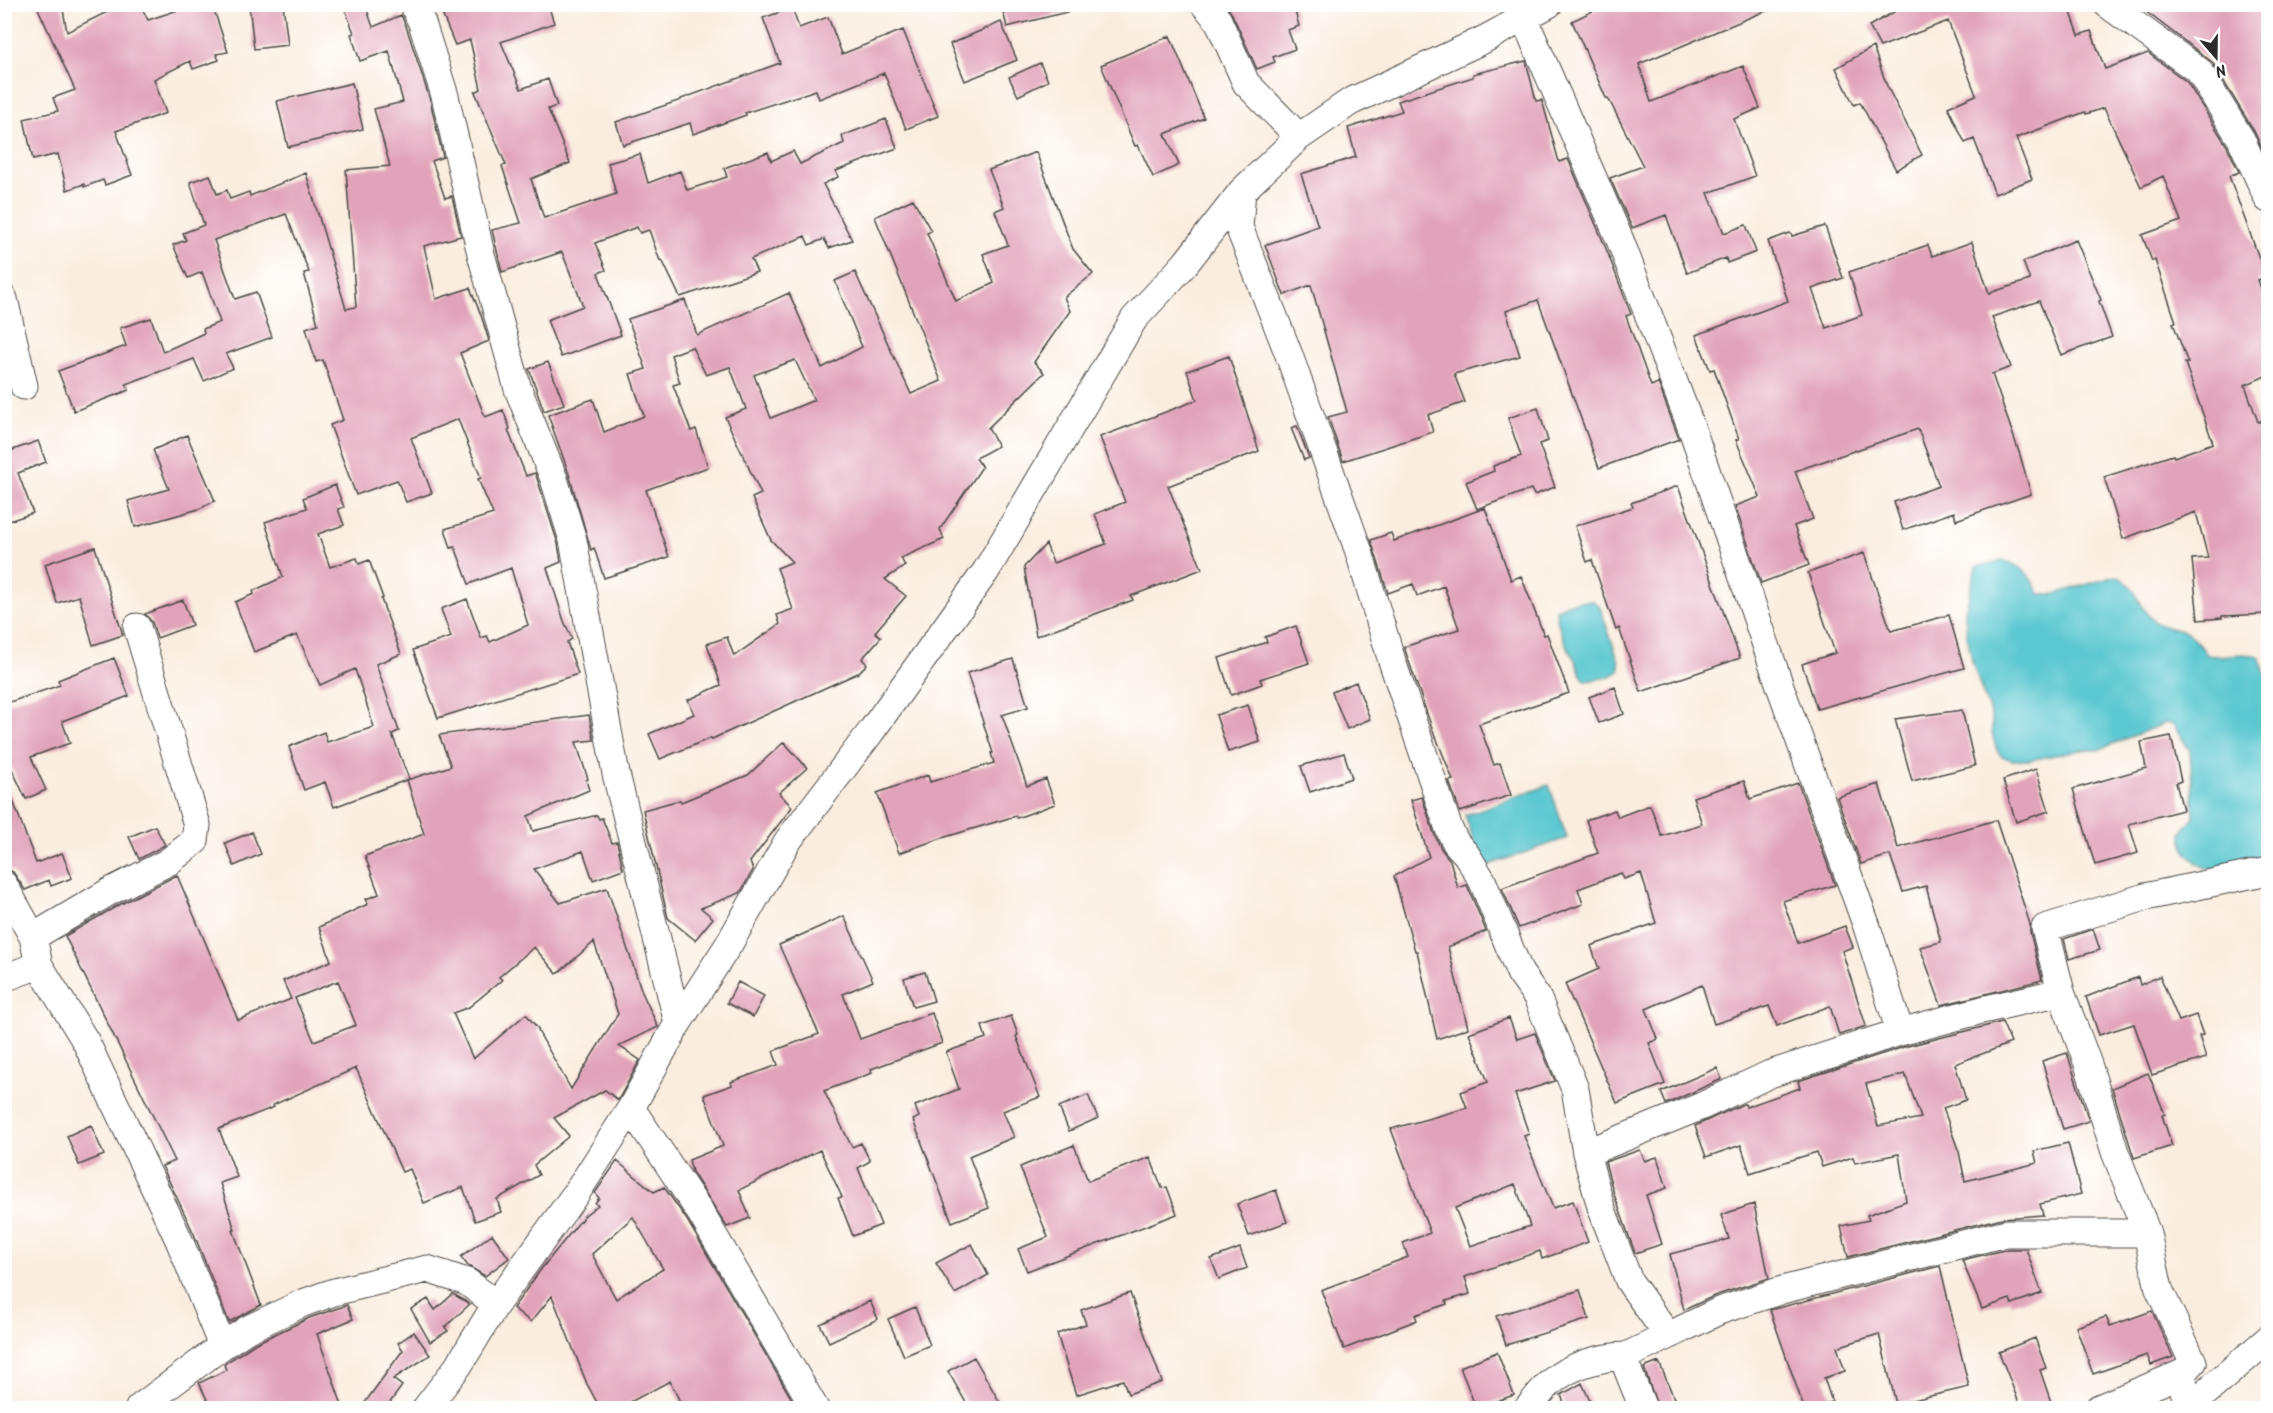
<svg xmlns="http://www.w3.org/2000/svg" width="2273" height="1413" viewBox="0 0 2273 1413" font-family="Kalam,sans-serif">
  <rect width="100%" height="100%" fill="#fff"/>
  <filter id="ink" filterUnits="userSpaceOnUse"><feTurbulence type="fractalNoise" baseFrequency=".0167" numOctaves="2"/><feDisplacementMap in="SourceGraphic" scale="12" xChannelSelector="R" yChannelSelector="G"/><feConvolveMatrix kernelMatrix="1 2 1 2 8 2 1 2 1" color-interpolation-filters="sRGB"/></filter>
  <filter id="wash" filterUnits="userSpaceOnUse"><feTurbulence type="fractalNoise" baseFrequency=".008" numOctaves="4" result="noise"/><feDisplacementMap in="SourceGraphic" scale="24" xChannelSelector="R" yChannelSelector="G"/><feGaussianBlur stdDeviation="1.35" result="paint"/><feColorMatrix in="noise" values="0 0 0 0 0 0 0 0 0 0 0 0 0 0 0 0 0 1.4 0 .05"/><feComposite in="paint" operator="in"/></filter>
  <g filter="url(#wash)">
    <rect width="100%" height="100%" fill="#faeddf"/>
    <path fill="#5bc8d0" stroke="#437a7e" stroke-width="1.5" d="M2002,560C2023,566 2030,574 2039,594L2051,595L2116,576C2139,584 2137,608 2154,621C2163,629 2178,628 2189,634C2196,638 2202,648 2207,655C2225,658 2241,651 2259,656L2268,682V863C2256,865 2222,872 2212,870C2195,866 2174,845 2185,828C2187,824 2191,820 2194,817L2190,751L2174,725L2165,723L2098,750H2081L2030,760H2012L2001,756L1996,748L1992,733V719L1973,665L1966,630L1965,611L1976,567Z
      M1580,601H1593L1599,605L1619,662V671L1609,677L1587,681C1579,676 1579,668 1575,660C1565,643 1558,631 1556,610L1567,604Z
      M1549,785L1567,838L1483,867L1465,815Z"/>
    <g id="blocks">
      <path fill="#e1a3b9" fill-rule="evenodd" d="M36,4H62L67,32L123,4H140L148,20L184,8L185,11L205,4H212L228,52L216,54L219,60L193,69L190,61L154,79L166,113L116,131L132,175L105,185L103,180L84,187V184L67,190L58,154L33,160L24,119L58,111L53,98L75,90Z
        M249,4H283L288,45L254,49Z
        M343,4H365L373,27L401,15L407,29L430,100L443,157L432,161L445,198L452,196L461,236L424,246L436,299L470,288L481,315L489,341L460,353L485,417L503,410L510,429L508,430L526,476L535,473L539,484L558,544L561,562L547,568L564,621L572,639L567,642L578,674L438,718L413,650L451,637L441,609L467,599L481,638L487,636L490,642L528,625L511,568L469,584L455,547L451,548L445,529L493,514L478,479L481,478L458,419L411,438L432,493L406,502L397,480L356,495L330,425L343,420L323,360L316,362L306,328L318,324L304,273L309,272L286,214L214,240L235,299L256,292L272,337L226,354L233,368L204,381L194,359L126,384L129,390L74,411L58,371L126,346L120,328L151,318L163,352L204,333L203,329L220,322L202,272L188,278L173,245L186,240L183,233L204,225L190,182L210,175L217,194L227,190L230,199L249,192L250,196L306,173L346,309L356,307L346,170L390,166L374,109L403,102L389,51L360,61L351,34L354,33Z
        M438,4H548L554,23L501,42L521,89L548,79L557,106L548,109L570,163L531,179L544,218L616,194L608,163L640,154L648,183L680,171L687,190L727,177L724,168L768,152L771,161L793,151L800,164L844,143L842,136L886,119L897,148L836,171L838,177L823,184L852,240L829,248L824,239L809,245L805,236L751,259L757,272L680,297L662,260L660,261L649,230L640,233L637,227L595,243L606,270L598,273L621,335L561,357L547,320L583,306L562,252L502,272L492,230L521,223L502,166L506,165L475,92L481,89L470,40L455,45Z
        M1001,4H1066L1067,12L1007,27Z
        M1225,4H1293L1299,26L1288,30L1295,49L1273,57L1275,62L1257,69L1232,14Z
        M1607,4H1782L1639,64L1651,102L1743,66L1760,108L1734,119L1755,176L1708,193L1724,233L1746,225L1756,252L1727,263L1726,258L1687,273L1666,215L1632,228L1610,178L1643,166L1608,98H1606L1572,21Z
        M1908,4H2068L2079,35L2091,31L2105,69L2148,53L2187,82L2227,146L2239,172L2229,176L2266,277L2258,280L2268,309V375L2245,385L2258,422L2268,418V614L2222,616V618L2198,620L2192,559L2208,558L2196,512L2123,539L2104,477L2173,455L2174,457L2213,443L2185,363H2188L2173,323L2176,322L2155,260L2152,261L2142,235L2181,221L2163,176L2141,187L2104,108L2086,114L2085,112L2016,138L2032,179L1995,194L1974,139L1965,143L1948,107L1976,95L1948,21L1880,47L1869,26Z
        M2136,4H2268V161L2254,131L2212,62Z
        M792,8L799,28L828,17L842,54L903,30L938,116L906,129L884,73L819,99L816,90L745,113L746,115L693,134L690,123L623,145L616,122L681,100V99L780,63L763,18Z
        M1001,22L1017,60L965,81L950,44Z
        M1170,36L1204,118L1165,134L1179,165L1153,177L1138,145L1135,146L1101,65Z
        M1873,47L1887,86L1922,155L1896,170L1860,102L1854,105L1836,68Z
        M1526,61L1536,101L1542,100L1559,162L1568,159L1605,246L1631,314L1626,316L1651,386L1658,383L1679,439L1599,468L1538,300L1506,311L1520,356L1454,374L1465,402L1428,415L1433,432L1343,461L1328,417L1347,412L1311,285L1284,295L1265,245L1318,226L1301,174L1356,157L1348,128L1402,111L1398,101L1473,77V74Z
        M1040,63L1048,81L1018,96L1009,77Z
        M352,83L363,129L288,147L277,101Z
        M1036,152L1073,249L1093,274L1064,297L1070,311L1034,362L1044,373L988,428L998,446L976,458L982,467L940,529L944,539L901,558L905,566L885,579L906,596L875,632L881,637L862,659L867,664L858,673L712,739L711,738L660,759L649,734L694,714L688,700L721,685L707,644L727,637L734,656L780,624L777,615L793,609L777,568L792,562L771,540L752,498L761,494L725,417L746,409L730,367L706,375L692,347L671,355L680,383L673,385L691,431L696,429L708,467L646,490L669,557L604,578L594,548L591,550L569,474L548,415L593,399L604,432L644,416L630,374L646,369L628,319L685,300L697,335L789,293L822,368L862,347L835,281L855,272L911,394L941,381L875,217L913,199L931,231L927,233L956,301L994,283L983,254L1008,245L995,211L1004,207L989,170ZM795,360L814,400L771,418L754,375Z
        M1825,226L1843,278L1812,289L1826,328L1862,315L1849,272L1928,245L1932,256L1972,242L1989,293L2030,280L2023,262L2076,240L2101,300L2099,301L2112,337L2061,355L2039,301L1992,317L2011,367L1992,374L2020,455L2031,494L1956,520L1954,512L1903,530L1894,502L1939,486L1918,429L1795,471L1813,519L1794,526L1809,565L1761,583L1735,506L1760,497L1736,440L1739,439L1714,369L1710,370L1696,335L1788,301L1768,241L1790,233L1792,236Z
        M1229,356L1259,451L1168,486L1202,569L1131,596L1133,600L1036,636L1024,567L1046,544L1053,563L1106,544L1095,514L1125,502L1100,437L1197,400L1187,371Z
        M548,362L564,404L544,411L529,369Z
        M1538,408L1548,441L1539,444L1555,487L1534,495L1531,489L1477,509L1466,482L1494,471L1493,466L1521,456L1508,418Z
        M1297,426L1309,458L1304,460L1291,428Z
        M187,435L215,501L199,509L135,527L128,501L169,489L153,450Z
        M38,441L46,462L18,473L33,513L9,521L4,508V443L7,442L10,451Z
        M335,485L344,507L338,509L344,525L318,534L330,567L357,558L359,564L369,560L383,598L381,599L401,654L376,664L399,731L392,734L409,779L334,807L325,782L304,790L289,747L324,732L327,742L374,727L355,669L320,685L297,635L254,652L235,602L254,594L253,591L283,577L265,522L307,508L303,498Z
        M1678,486L1740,658L1641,692L1619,628L1616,630L1592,560L1587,562L1575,526L1633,507L1631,503Z
        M1485,508L1511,580L1521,576L1544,635L1547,634L1569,693L1479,724L1494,765L1500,763L1511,795L1460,812L1449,781L1453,780L1436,737H1435L1404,647L1459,629L1444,586L1417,596L1413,584L1388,593L1371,540L1391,533L1394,541Z
        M95,547L123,635L93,645L79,596L57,603L45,564Z
        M1864,553L1891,631L1949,615L1964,668L1817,709L1802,664L1835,653L1808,573Z
        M183,600L192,625L157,638L152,622L145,614Z
        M1296,626L1309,663L1260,679L1262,684L1231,695L1219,658L1267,642L1265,637Z
        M114,658L129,696L62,721L70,743L31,757L46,790L26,799L4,752V704L60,685L58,680Z
        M1013,659L1028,707L1002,715L1027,786L1046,779L1055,804L1017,818L1016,816L942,838L899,853L877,793L928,775L930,782L994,763L991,753H993L967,673Z
        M1356,682L1370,719L1347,729L1332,692Z
        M1615,687L1624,714L1599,723L1589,697Z
        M1248,705L1260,742L1228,752L1216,715Z
        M1962,710L1975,766L1912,781L1895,719Z
        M589,715L594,740L576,742L588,779L586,780L589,790L528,816L533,831L597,815L599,819L602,818L612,843L617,842L623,869L593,880L583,851L534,869L560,903L607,888L642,992L658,1027L619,1046L640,1060L618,1100L605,1090L554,1118L569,1136L534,1165L539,1175L497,1199L501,1212L475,1221L463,1187L424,1203L410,1169L402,1172L356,1068L273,1105L274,1107L219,1129L237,1177L220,1183L235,1230H233L261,1305L229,1322L194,1234L162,1166L175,1161L65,936L117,906L177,875L238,1020L291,999L283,981L331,961L319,927L368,904L366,899L379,894L365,856L424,834L407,780L451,766L439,735ZM594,942L618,1014L571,1089L538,1031L539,1030L526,1014L473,1059L453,1013L469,1007L502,980L499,977L534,947L557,974ZM338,981L356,1025L314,1041L295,998Z
        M2171,736L2181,781L2176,783L2183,810L2129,824L2138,853L2095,865L2073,789L2146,768L2141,742Z
        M784,742L807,768L779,793L792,807L750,862L753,870L740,893L701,908L713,918L695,940L668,918L643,810L680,800L681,802L748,775Z
        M1344,753L1352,778L1310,792L1301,766Z
        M2036,769L2049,811L2016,822L2003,780Z
        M1744,781L1750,799L1798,783L1835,885L1783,901L1798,943L1845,926L1853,947L1842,951L1866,1026L1839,1035L1830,1006L1777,1026L1769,1006L1714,1024L1702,985L1646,1009L1658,1039L1649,1043L1665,1084L1617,1103L1565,984L1599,969L1591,946L1656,923L1641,873L1624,879L1621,873L1578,889L1583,904L1519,928L1502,888L1598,853L1586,820L1615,810L1618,817L1650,805L1662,836L1702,824L1693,797Z
        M7,784L36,863L62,853L72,878L51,886L49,880L25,890L13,872L4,869V785Z
        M1879,784L1898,848L1996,820L2030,924V932L2042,980L1941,1005L1920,947L1941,942L1926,886L1903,892L1890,855L1861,864L1837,797Z
        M1422,797L1435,836L1442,850L1450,860L1458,888L1467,885L1486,931L1448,947L1468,1028L1437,1039L1417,951H1415L1394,876L1429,857L1411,800Z
        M155,826L165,845L139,859L129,837Z
        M252,832L261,854L234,866L225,843Z
        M844,916L873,981L843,994L860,1039L932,1013L942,1043L871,1069L872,1073L824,1091L852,1147L861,1143L870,1161L858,1168L881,1225L853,1236L838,1198L842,1197L820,1150L739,1190L750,1218L727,1227L692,1172L689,1160L723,1146L704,1095L732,1085L731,1082L778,1065L773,1051L819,1034L779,945Z
        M2093,929L2100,950L2069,959L2064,939Z
        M925,972L934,1001L913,1007L904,978Z
        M2160,976L2179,1021L2196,1015L2203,1035L2199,1036L2206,1058L2152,1075L2134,1024L2099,1035L2086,997L2138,977L2140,985Z
        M738,982L764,996L753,1017L727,1003Z
        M1011,1016L1018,1035L1016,1036L1040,1097L1003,1111L1014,1137L969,1156L989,1208L952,1222L913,1120L919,1117L915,1106L959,1089L946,1052L986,1038L982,1026Z
        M1509,1018L1517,1039L1535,1033L1555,1081L1515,1094L1529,1134L1524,1136L1553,1208L1573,1201L1588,1242L1542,1259L1540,1251L1465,1277L1470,1294L1446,1301L1447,1304L1415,1315L1417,1320L1344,1349L1321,1290L1408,1257L1403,1243L1430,1233L1391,1129L1467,1108L1461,1092L1488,1082L1469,1033ZM1515,1184L1530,1226L1470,1246L1455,1208Z
        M2002,1022L2011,1043L1955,1064L1966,1100L1943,1108L1959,1152L1965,1181L2037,1163L2034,1151L2068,1143L2081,1194L2040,1204L2043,1215L2002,1218L1848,1257L1841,1226L1869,1220L1867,1215L1906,1201L1899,1154L1855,1163L1853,1157L1822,1167L1817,1152L1750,1173L1741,1145L1706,1157L1695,1126L1743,1104H1745L1746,1107L1800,1088L1798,1081L1904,1047ZM1905,1074L1921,1118L1878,1126L1866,1084Z
        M2067,1053L2089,1121L2063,1129L2042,1061Z
        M1717,1068L1722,1079L1666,1104L1661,1092Z
        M2148,1073L2165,1114L2162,1115L2172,1146L2134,1158L2112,1088Z
        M1088,1095L1098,1118L1069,1131L1059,1107Z
        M91,1125L104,1155L79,1165L67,1136Z
        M1074,1145L1088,1181L1150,1157L1162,1188L1167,1187L1177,1214L1027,1271L1018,1249L1048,1237L1020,1167Z
        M1640,1150L1645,1161L1657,1157L1667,1188L1646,1195L1662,1244L1635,1253L1614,1194L1605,1162Z
        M617,1161L654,1192L664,1187L687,1220L797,1408H683L670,1381L619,1408H600L587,1384L552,1296L531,1322L513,1308L542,1268L585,1215L598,1205L595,1203L599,1198L595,1193ZM633,1217L663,1269L616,1299L592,1254Z
        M1276,1190L1287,1222L1249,1236L1237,1204Z
        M1754,1204L1769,1278L1714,1296L1684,1310L1670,1254L1729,1239L1721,1215Z
        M492,1234L509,1258L485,1276L468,1266L461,1257Z
        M972,1244L988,1275L955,1294L936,1263Z
        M1240,1248L1247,1268L1219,1279L1211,1259Z
        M2008,1249H2026L2042,1293L2012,1304L2010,1299L1982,1309L1962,1260Z
        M1940,1266L1969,1387L1896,1404L1879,1334L1837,1347L1845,1371L1824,1378L1832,1402L1814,1408H1804L1770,1310Z
        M1580,1290L1589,1319L1506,1345L1496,1316Z
        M1130,1293L1162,1382L1128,1394L1123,1380L1076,1395L1057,1334L1086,1324L1081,1310Z
        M453,1294L470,1304L445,1327L448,1331L430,1342L411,1309L428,1299L435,1310Z
        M870,1301L878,1319L829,1342L820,1324Z
        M347,1305L353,1319L317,1334L343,1408H211L199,1383L226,1370L224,1364L256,1343L309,1318Z
        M915,1307L930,1345L904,1356L888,1319Z
        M2152,1311L2173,1357L2151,1365L2147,1355L2093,1374L2076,1327L2106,1317L2110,1326Z
        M414,1332L430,1355L393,1379L402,1386L386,1408H361L403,1350L398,1343Z
        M2035,1338L2046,1368L2040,1370L2053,1408H2021L1999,1352Z
        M1497,1352L1514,1395L1476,1408L1460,1367Z
        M974,1357L1003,1408H969L948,1371Z
        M1659,1362L1678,1408H1658L1644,1368Z
        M1582,1383L1593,1408H1566L1561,1395Z"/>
    </g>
  </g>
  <g filter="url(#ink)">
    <use href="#blocks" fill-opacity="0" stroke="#4a4846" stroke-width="1.5"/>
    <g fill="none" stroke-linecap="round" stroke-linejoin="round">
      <defs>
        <path id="street" d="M413,4L422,23L445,96L481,254L518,389L554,479L573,540L616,774L678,1023
          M1204,4L1218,20L1246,83L1299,137
          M2107,4L2199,71L2241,139L2268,199
          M1524,18L1620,240L1693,432L1780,686L1867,927L1900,1032L1770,1074L1702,1106L1586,1153
          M1242,191L1239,227L1289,355L1359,552L1392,661L1449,829L1456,843L1466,854L1482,880L1520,973L1537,997L1575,1089L1586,1153L1601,1207L1629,1281L1668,1336L1626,1356L1627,1368L1643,1408
          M4,299L24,386
          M4,885L33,937L39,965L86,1042L179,1240L222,1346
          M33,937L109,892L168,862L195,841L197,825L137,627
          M4,978L39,965
          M2061,992L2045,928L2145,897L2268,871
          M1900,1032L1982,1010L2061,992L2088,1064L2115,1152L2147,1233L2159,1289L2193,1362L2183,1373L2184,1391L2190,1408
          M631,1108L700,1212L815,1408
          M1668,1336L1719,1311L1782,1290L2006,1233H2147
          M2190,1406L2268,1339
          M139,1408L222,1346L248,1329L303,1303L334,1292L427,1269L467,1282L496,1304
          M426,1408L459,1365L496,1304L577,1192L631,1108L678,1023L729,944L787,842L870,733L986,571L1134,319L1185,264L1242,191L1299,137L1350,102L1485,39L1549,4
          M1528,1408C1535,1400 1542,1390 1550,1383C1570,1365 1600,1357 1626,1356
          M2099,1408L2183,1373"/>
      </defs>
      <use href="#street" stroke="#4a4846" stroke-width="29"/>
      <use href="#street" stroke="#fff" stroke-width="27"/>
    </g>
  </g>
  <rect width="2273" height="1413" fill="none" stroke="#fff" stroke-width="24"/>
  <g transform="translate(2216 57) rotate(160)" stroke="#ffffff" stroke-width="4.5" paint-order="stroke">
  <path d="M0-4.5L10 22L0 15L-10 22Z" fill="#2b2b2b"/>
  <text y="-9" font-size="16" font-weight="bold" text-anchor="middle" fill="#2b2b2b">N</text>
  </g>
</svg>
